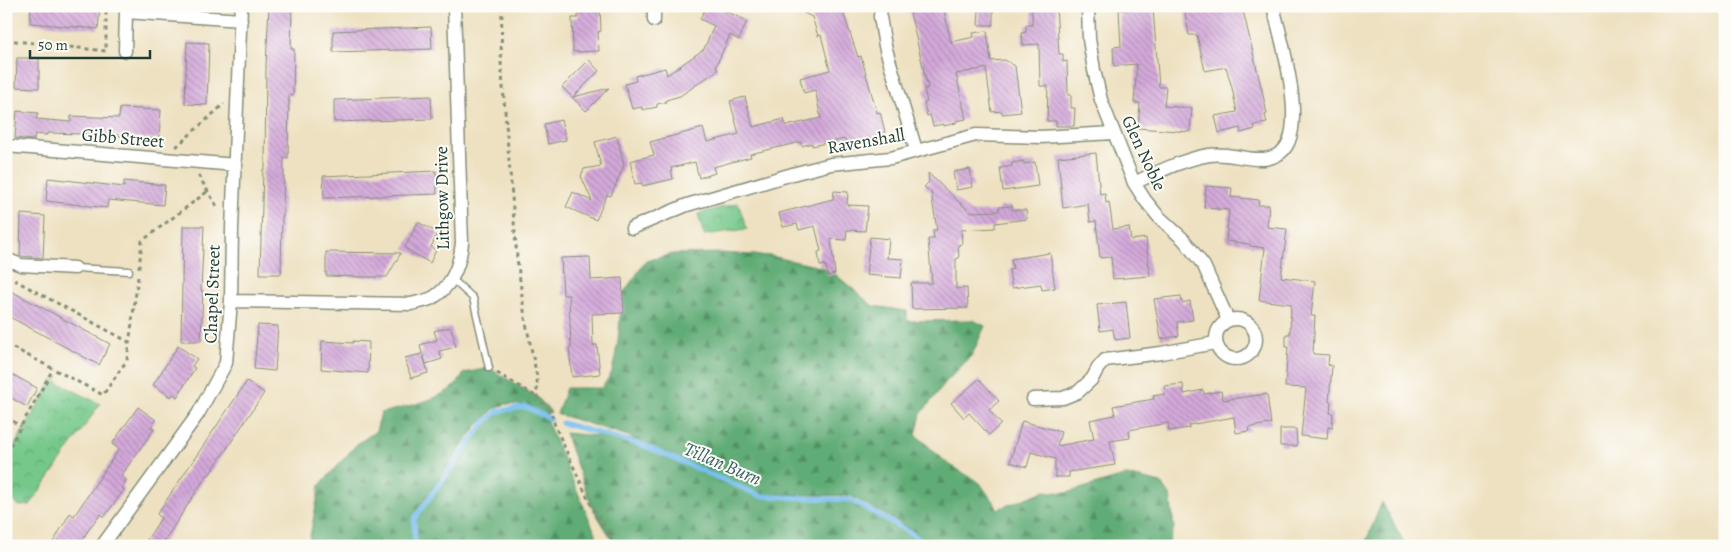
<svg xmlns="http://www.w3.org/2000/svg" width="1731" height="552" viewBox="0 0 1731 552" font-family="Alegreya,serif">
  <defs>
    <pattern id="forest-firs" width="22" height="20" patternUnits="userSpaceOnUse" patternTransform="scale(1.25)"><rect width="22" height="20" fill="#60ac76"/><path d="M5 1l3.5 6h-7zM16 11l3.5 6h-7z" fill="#4f8d62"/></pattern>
    <pattern id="park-crowns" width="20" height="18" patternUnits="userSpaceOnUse" patternTransform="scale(1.25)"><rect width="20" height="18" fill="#75c88a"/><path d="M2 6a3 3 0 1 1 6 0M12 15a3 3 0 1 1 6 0" fill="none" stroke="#5fa472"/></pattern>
    <pattern id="building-back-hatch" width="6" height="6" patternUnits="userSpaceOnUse" patternTransform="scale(1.25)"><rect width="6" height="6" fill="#d4a9da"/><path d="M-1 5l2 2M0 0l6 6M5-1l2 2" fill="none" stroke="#ab8bb2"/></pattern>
  </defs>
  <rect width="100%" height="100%" fill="#fdfcf7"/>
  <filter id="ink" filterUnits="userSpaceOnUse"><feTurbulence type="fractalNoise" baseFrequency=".02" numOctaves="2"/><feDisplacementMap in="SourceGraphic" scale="10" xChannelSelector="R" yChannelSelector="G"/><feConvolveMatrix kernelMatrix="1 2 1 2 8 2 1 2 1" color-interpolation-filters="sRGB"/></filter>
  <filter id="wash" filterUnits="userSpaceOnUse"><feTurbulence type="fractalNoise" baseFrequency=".0096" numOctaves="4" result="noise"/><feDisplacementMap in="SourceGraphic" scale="20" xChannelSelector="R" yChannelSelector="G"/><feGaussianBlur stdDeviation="1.12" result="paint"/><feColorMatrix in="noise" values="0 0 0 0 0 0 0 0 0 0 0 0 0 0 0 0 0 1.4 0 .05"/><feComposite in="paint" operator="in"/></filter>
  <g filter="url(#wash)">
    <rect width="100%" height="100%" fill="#eee1c1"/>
    <path fill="url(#forest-firs)" stroke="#407455" fill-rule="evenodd" d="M721,253L771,256L829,269L873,306L907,311V321L973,320L985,326L972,355L945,383L921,414L916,435L947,463L980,483L998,509L1044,491L1066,493L1124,476L1136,477L1161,483L1170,495L1174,528L1168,546H616L592,507L565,433L641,440L557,414L566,388H602L612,372L618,341L622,295L646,261L673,254ZM777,494L851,496L914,531L870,511L851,500Z
      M489,368L537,397L551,412L545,415L529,406L520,405L506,404L494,409L476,427L412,517L414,546H308L320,485L356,445L376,431L381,413C407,406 453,399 464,373Z
      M528,408L546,419L597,537L605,546H415L414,519L484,423L499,410Z
      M1382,502L1406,546H1364Z"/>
    <path fill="url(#park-crowns)" stroke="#4a825f" d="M738,203L747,229L704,235L698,214Z
      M53,380L100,404L30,505L20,506L6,497V460Z"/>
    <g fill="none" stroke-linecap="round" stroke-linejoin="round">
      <path stroke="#78beef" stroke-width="5" d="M562,423L642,445L761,496L851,500L914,535L924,546
        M415,546L414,519L485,422L498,411L526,407L550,419"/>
    </g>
    <g id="blocks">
      <path fill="url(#building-back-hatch)" d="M31,6L100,8L98,29L30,23Z
        M269,6H292L291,49H294L293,96L289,95L288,158H284L283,216H282L281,274H260L263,169H265L266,65Z
        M578,6H600L601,31L598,32L599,51L573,52L572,18H578Z
        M706,6H715L747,21L739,40L730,35L716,66L718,70L680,96L666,100V102L657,104V107L642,110V107L632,109L625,84L636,81L635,76L665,68L667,75L704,49L714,26L700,19Z
        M790,6H841L858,57L861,56L877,113L880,112L885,132L883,133L884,136L848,144L845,139L812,146V143L802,146L801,142L750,154L751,157L713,167L715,173L699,178L695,162L671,168L673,179L642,186V183L635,184L630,161L654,155L650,142L703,128L707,142L739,134L730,101L745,97L753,127L784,119L786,126L821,118L815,90L804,93L800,78L830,70L821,35L818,36L812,17Z
        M917,6H943L951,42L974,37L973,33L987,31L991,61L1005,60L1015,66L1021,112L1002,114V111L992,112L986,68L956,74L966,119L956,121V123L944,126V124L933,126L930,115L927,116L924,103L927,102L924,89L928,88L909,8Z
        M1032,6H1056L1059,54H1063V62L1067,61L1068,95H1071V108H1075L1074,126H1056V121H1047L1048,86H1040L1039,44L1023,45L1022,33L1026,32V25H1032Z
        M1184,6H1242L1263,95L1267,114L1265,115L1267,123L1254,125L1255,129L1241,133L1240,128L1219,133L1215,116L1237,112L1232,88L1226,67L1205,71L1197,35H1189Z
        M1153,8L1159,87H1166L1164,106L1192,108L1190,132L1138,128L1140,103H1134L1137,64L1114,66L1113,47L1121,46L1119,10Z
        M979,10L993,11V25H978Z
        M431,27L432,49L333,52V31Z
        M187,42L209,43L207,105L185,104Z
        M17,58H39V88L16,87Z
        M589,60L599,71L573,97L609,88L586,111L562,87Z
        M431,96L432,119L334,122V100Z
        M120,108L161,110L159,139L119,136V135L47,133V135L35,134L34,140L15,138L17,111L38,113L36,119L71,122V116L119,118Z
        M561,120L566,140L548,144L544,124Z
        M617,136L624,165L611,196L607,195L596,220L566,207L573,192L592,201L581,176L584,169L601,166L595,142Z
        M1096,153L1100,194L1105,193L1106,203L1109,202L1113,229L1129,227L1131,240L1146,238L1150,276L1113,279L1111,257L1100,258L1096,221L1090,222L1088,204L1063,208L1058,157Z
        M1024,161V164L1035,162L1038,186L1003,191L1000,168L1012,166V163Z
        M970,169L973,187L956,190L953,172Z
        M436,171L437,194L324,198L323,176Z
        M928,173L970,212L999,211V207L1012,206V210H1026L1027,219L995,223V228L961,230L962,244L958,245L959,258L956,259V289L967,288L968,308L912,309L911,283H932L928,239H934L933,230H937L931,192L924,187L929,182Z
        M48,178L124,187V181L165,185L163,205L108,200L107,208L46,201Z
        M1206,186L1232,188L1231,197L1259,200L1258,205H1269L1267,227L1287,229L1281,277L1315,281L1311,316H1315L1313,354L1329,355L1328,365L1332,366L1329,402H1331L1330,413H1333L1332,428L1328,427L1327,439L1301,436L1306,388L1285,387L1288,347H1286V334H1290L1291,304L1259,300L1265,248L1250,246V244L1226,241L1229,210L1204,208Z
        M834,191L848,192L847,205L868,206L865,231L847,230L846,240L831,239L835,274L828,276L825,265L820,266L818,252L821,251L815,226L799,230L797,224L783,227L779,213L833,199Z
        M21,214L45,216L43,258L20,256Z
        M418,222L438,233L431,247L436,250L430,263L405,248Z
        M183,226H204L201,291H203L201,341H181Z
        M870,237L889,239L887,258L903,259L901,278L866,275Z
        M326,252L401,253L387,277H365L326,276Z
        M1050,253L1055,288L1042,290L1041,284L1012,288L1009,270L1013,269L1011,259Z
        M590,257L591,280L622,278L624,313L592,314L593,345H597L600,374L572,377L569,348H571L569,295H563L561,258Z
        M11,291L110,344L99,365L6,315V300Z
        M1181,296L1182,303L1190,301L1193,320L1177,322L1179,336L1161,339L1154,299Z
        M1126,302L1130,338L1115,340L1113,329L1100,331L1097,305Z
        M258,325L278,326L275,371L254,369Z
        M451,327L456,347L439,351L442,359L426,364L423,355L428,373L411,378L405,358L422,354L420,345L437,340L434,331Z
        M322,341L353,343V341L369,342L368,373L321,369Z
        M178,346L197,359L192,366L195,368L177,397L173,394L171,397L153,385Z
        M6,371L37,388L27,407L6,395Z
        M979,379L999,401L989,410L1001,424L989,435L969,413L964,418L951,403Z
        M247,381L264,393L209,475H207L161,546H143L161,518L157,514Z
        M1183,384L1184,394L1203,390L1204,394L1221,391L1223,400L1267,394L1271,424L1249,427L1250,431L1236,433L1234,417L1189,425V428L1169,431L1168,423L1129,430L1130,438L1110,441L1115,465L1069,472V477H1055V459L1031,452L1027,467L1010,462L1022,421L1061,432L1057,446L1094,439L1090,420L1115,415L1113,406L1154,399L1153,396L1165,394L1164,386Z
        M138,407L156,420L151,427L154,429L121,476L126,480L122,488L124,490L104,517L101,514L91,526L78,546H51L70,513L74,516L119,449L112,444Z
        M1280,429H1296L1297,446H1280Z"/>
    </g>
  </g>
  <g filter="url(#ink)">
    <use href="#blocks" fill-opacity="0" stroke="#868f7a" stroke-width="1"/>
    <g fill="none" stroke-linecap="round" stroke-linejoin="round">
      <defs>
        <path id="service" d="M75,268L129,271
          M452,279L473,298L489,368"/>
        <path id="minor" d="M881,6L880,17L885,46L916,150
          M1088,6L1089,39L1094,70L1101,100L1134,183L1145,200L1158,216L1184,240L1204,266L1228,320
          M654,20V6
          M125,51L126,12L241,20
          M6,146L236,165
          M1134,183C1158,172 1184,159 1209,155C1231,151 1257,166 1277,155C1312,138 1280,36 1273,6
          M632,228L687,205L796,173L831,164L891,158L976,135L1040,137L1114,133
          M6,259L21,265L75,268
          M231,301L411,304C418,302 428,301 434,297C453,285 460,263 462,243L454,6
          M1216 339a20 20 0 1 1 40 0a20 20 0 1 1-40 0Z
          M1033,399L1063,398L1078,392L1092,379L1098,368L1105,360L1161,353L1215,343
          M102,546L198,414L226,363L231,301L232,229L241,6"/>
      </defs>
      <use href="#service" stroke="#868f7a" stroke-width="9"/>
      <use href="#minor" stroke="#868f7a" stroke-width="15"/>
      <path stroke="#868f7a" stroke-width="3" stroke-dasharray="4 4" stroke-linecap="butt" d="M502,6L501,62L517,258L525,318L537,377V397L551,412L555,426L589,501L616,546
        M6,40L106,51V10L103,6
        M176,147L224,104
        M198,175L218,208
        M139,268L142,241L208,191
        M7,276L129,342
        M6,344L103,395L127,360L138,277
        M497,373L537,397
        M6,417L21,426
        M6,453L53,369"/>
      <use href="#service" stroke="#fff" stroke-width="6"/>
      <use href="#minor" stroke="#fff" stroke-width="12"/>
    </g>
  </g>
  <g text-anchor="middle" stroke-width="4" stroke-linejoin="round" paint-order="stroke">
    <g font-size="18" fill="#1f3d34" stroke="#fdfcf7">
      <text transform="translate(123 138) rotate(5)" y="6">Gibb Street</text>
      <text transform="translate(866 141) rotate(-10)" y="6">Ravenshall</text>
      <text transform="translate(1144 153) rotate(65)" y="6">Glen Noble</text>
      <text transform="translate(442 198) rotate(-91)" y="6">Lithgow Drive</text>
      <text transform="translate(212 294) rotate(-88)" y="6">Chapel Street</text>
    </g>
    <g font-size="19" font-style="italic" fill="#355d63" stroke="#fdfcf7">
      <text transform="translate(723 463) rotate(23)" y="7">Tillan Burn</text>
    </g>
  </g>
  <rect width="1731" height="552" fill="none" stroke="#fdfcf7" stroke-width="25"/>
  <path d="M30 50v8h120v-8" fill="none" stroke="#1f3d34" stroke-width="2.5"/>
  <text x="38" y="50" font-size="15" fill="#1f3d34" stroke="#fdfcf7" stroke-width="4" paint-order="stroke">50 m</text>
</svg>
